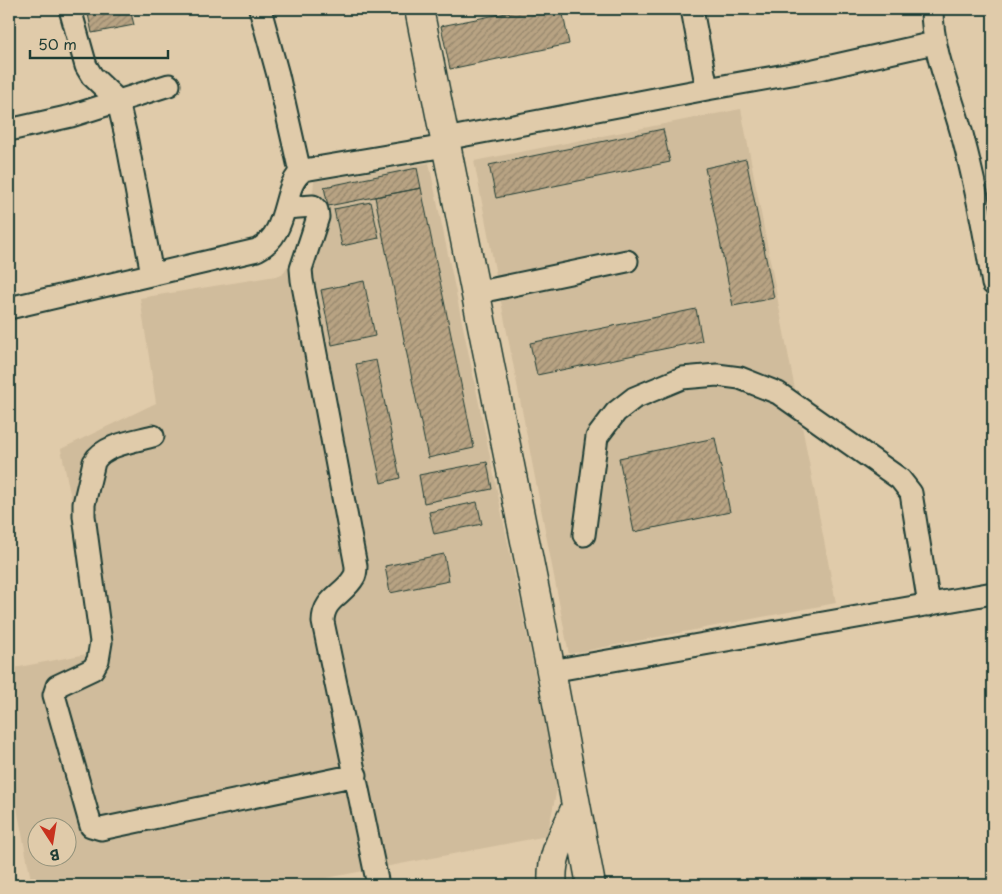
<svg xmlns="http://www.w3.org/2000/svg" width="1002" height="894" viewBox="0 0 1002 894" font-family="'Playpen Sans',sans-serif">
  <defs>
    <pattern id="building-hatch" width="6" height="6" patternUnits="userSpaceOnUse" patternTransform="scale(1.25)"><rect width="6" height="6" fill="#b8a383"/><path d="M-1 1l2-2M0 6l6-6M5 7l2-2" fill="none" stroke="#95866c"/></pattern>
  </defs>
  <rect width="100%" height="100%" fill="#e0cbaa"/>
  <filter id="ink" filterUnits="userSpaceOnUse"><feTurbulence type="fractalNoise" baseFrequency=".02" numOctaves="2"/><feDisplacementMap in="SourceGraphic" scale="10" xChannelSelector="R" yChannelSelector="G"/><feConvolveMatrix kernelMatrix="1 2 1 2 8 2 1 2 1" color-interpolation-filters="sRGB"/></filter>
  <g filter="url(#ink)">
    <path fill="#d0bc9c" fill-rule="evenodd" d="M741,109L836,603L569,654L474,161Z
      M429,163L558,784L547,836L290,885H32L9,767V669L102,651L61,449L156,403L140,298L282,275L309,233L314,181ZM38,826H68V856H38Z"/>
    <path fill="url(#building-hatch)" stroke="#1f3d34" d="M87,9H130L134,25L92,33Z
      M526,9H562L569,44L450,69L441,26Z
      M663,129L670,162L496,198L489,165Z
      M746,159L774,298L733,306L705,168Z
      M417,168L421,188L328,206L324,187Z
      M421,188L474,448L428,458L375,197Z
      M371,202L379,238L342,246L334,209Z
      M364,281L375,336L332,345L321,290Z
      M696,309L702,341L537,375L530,343Z
      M376,360L400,478L381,483L356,364Z
      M715,438L730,512L634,532L619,458Z
      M487,462L492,489L424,503L419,475Z
      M477,502L482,524L434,534L429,512Z
      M444,554L449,581L390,593L385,566Z"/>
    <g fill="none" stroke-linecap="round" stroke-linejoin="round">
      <defs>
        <path id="street" d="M70,9L86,66L92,76L113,96L118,102L126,136L152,274
          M260,9L278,75L300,172
          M692,9L707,89
          M932,9C932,53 952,95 963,138C976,186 985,235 993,284
          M9,130L71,116L169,85
          M445,139L707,89L814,70L934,43
          M285,208L313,206L317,210L318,217L301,269L302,280L356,566C356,570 356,574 354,577C344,595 323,598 323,622L378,885
          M475,293L627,261
          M9,308L257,250C292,232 280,185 304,170L446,146
          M153,436C135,441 103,445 94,462L84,504V516L101,642L98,660L93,669L57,686L54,695L91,826L101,829L356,775
          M584,535L597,437L616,412L634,398L682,378L717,375L740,378L778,393L900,479L911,493L929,605
          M551,671L993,593"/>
        <path id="secondary" d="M419,9L551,671L591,885
          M553,885C549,858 565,832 576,807"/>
      </defs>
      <use href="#street" stroke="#1f3d34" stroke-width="25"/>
      <use href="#secondary" stroke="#1f3d34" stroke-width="31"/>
      <use href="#street" stroke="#e0cbaa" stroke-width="21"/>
      <use href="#secondary" stroke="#e0cbaa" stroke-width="28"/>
    </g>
  </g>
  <rect width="1002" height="894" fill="none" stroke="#e0cbaa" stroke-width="30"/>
  <rect x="15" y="15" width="972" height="864" fill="none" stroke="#1f3d34" stroke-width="2" filter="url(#ink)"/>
  <g transform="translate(52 842) rotate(168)"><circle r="24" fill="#e0cbaa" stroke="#93927b"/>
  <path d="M0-4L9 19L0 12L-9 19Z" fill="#c8321e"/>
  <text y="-8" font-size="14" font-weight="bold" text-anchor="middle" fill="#1f3d34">B</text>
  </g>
  <path d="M30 50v8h138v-8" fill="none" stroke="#1f3d34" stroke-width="2.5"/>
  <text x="38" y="50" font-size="15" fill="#1f3d34" stroke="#e0cbaa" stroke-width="4" paint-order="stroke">50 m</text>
</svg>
